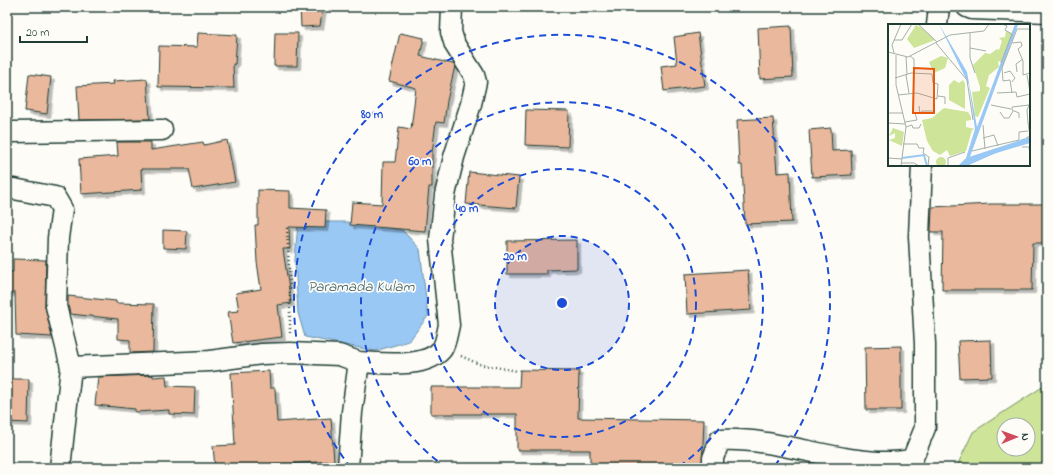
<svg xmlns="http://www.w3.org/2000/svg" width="1054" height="475" viewBox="0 0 1054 475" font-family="'Indie Flower',sans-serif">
  <defs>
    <filter id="shadow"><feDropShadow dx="3.5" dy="3.5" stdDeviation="0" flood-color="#0004"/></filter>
  </defs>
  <rect width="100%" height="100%" fill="#fdfcf7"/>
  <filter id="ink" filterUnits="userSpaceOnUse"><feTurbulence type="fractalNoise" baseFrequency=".025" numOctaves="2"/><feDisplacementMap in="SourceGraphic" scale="8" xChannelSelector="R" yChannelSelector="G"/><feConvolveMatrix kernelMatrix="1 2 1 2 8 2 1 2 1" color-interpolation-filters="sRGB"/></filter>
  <g filter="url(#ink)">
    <path fill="#cde499" stroke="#769066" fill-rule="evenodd" d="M1047,384V468H956L973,432ZM1004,425H1028V449H1004Z"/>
    <path fill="#99c8f4" stroke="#6890a7" d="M298,222H347L402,230L420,249L428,316L409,341L375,351L305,337L298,313L295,260Z"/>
    <path fill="#eab89c" stroke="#1f3d34" filter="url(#shadow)" d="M300,7H323L320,26L301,27Z
      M791,26L793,77L760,79L758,28Z
      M198,33L237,35L235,64H233L234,88L158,87L159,46L197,47Z
      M275,33H298L297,66H274Z
      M400,33L424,38L420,56L453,64L455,66L447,101L444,123L436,122L432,153V187H429L425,231L350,225L352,202L382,204L383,162H395L399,127L411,129L416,88L389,81Z
      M698,33L705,86L664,91L661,66L677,64L674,37Z
      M29,74L51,77L47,114L25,111Z
      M147,79L150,119L79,120L77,86L114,84L113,81Z
      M526,110L569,111L568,147L525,145Z
      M773,118L777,173L790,172L792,222L745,224L742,165H739L737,120Z
      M831,128L832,151L851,150L852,175L812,177L809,130Z
      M227,140L235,182L193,189L189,169H141L142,190L81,194L79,159L118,156L117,142H151V150L203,142L204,145Z
      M469,172L519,177L516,208L466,204Z
      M258,190L290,191V208L326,210L325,228L289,227L290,249H283L291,303L278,305L282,337L233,343L228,312L239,311L236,293L261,289L257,262L255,225H258Z
      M991,204H1047V243H1033L1032,290H942L943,232H931L932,207Z
      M163,230L187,231L186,249L163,248Z
      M577,240V269L547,270V274H507V241Z
      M13,259L46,260L45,306L52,337L16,335L15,293H7V272H13Z
      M748,270L751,310L687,314L685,274Z
      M68,296L116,301V303L154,304L153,352L130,353V340L118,339V319L70,314L68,305Z
      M991,340L992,377L960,378L958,341Z
      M901,346V410H866L865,347Z
      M520,370L579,371L578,418L704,420L702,468L590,466V450H517V414H431V387H519Z
      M269,371L270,388H275L277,422L331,418L334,461L215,468L213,446L235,445L231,373Z
      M153,375V377L166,376L167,386L195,387L194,415L169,414V410L135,412V409L95,405L98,377Z
      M7,379H29L28,423L7,422Z"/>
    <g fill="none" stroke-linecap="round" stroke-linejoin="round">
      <defs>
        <path id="minor" d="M967,7L972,9L1047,12
          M937,25L939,7
          M7,134L11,132L162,130
          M7,189H14L55,197L62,209L58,238L56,306L71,367L60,468
          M71,367L210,361L262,354L290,353L339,355L359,362
          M348,468L352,412L359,362C382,363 426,369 442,349C446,343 447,333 449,325L440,239L445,195L454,157L471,104L476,82L474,75L455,45L451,32L452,7
          M713,468V458L720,440C777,437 833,463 890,462C897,462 905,461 912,460L925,428V344L919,236L922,165"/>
      </defs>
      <use href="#minor" stroke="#1f3d34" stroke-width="23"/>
      <path stroke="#1f3d34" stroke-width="2.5" stroke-dasharray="1 3" stroke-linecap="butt" d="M287,228L290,286V333
        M461,356L479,364L517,371"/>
      <use href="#minor" stroke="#fdfcf7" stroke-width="20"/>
    </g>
  </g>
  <circle cx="562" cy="303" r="67" fill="#1d4ed8" fill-opacity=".12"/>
  <g fill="none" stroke="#1d4ed8" stroke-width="2" stroke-dasharray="7 5">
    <circle cx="562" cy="303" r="67"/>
    <circle cx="562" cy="303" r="134"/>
    <path d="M447 468A201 201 0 1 1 677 468"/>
    <path d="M351 468A268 268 0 1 1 773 468"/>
  </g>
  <g text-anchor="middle" stroke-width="3.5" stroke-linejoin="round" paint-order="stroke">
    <g font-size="15" font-style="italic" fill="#3e6064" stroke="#fdfcf7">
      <text x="361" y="291">Paramada Kulam</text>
    </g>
  </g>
  <g transform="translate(888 24)">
    <rect width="142" height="142" fill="#fdfcf7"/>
    <path d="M28,1L34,4L47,16L26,24L19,15ZM118,7L124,10L113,38L110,37L111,43L101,51L98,62L102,64L90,93L87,92L84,68L92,67V63L85,41L97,29L102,30L109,25L111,26L114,17L111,14L117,13ZM53,32L60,34L57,44L46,49L41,38ZM66,56L71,59L75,56L77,60V85L61,76V61ZM56,84L80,88L83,93V96L78,97V103L87,105L84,106L78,127L62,132L59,126L52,131L45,127L39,117L34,96L44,94ZM5,104L16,108L14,122L1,116L7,114V109L1,112ZM48 138a5 5 0 1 1 10 0a5 5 0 1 1-10 0Z" fill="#cde499"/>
    <path d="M51,0L79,48L89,103L127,0H130L81,133L142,113V119L92,134L79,142H70L78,134L87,105L81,61Z" fill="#99c8f4"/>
    <path fill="none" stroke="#99c8f4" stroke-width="2" d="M123,17L129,0M14,134L36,131L39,142M78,141L121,22M76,142L137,115"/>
    <path fill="none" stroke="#a4b0a9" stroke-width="1" d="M30,0L49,18M82,9V34L87,49M6,16H14L24,0M48,19L79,56L85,96M124,19L133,18L134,22L130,25L135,37V51L142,49M82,24L98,27M0,28L20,33L62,11L96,7L101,0M6,29L4,21L13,0M8,31V61L18,103L13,142M22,32L26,35V49M18,33L19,50M113,39L124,10L117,6L119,2L114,0M129,48L128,40L135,35M116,49L122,47L127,54L124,58M18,51L21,69M139,51L142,68M7,54L23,49L44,50L45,59L50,60L49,75L29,69L10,71M109,69L128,68L129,73L142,70M124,69L122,56L115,57L114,44L129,5H142M50,72L57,73V80M142,79L139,86L140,99H142M103,81L123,85M31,82L32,90L34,87H47M112,88L116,94H121L125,87M0,89H15M131,94V89L124,86V83L141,81M17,98L29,96L27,89M0,99L17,100M95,101L97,125M18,103L24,101L25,104H31L33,100M95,114L106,111L110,122M138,114L142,112L140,99M15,120H29L31,124H36L35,129L41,133L40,142M134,123H141L142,131M84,127L131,116V108L140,107M0,134L14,135M13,139H26L31,142M60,142V134L77,128"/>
    <path fill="#e8590c" fill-opacity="0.15" stroke="#e8590c" stroke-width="2" d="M26,44L46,45V89H25Z"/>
    <rect width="142" height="142" fill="none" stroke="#1f3d34" stroke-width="2"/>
  </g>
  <circle cx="562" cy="303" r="6" fill="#1d4ed8" stroke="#fdfcf7" stroke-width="2"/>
  <g font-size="12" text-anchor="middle" font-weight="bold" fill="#1d4ed8" stroke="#fdfcf7" stroke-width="3.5" stroke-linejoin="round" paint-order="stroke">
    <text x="372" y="118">80 m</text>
    <text x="420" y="165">60 m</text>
    <text x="467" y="212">40 m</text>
    <text x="515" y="260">20 m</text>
  </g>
  <rect width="1054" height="475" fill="none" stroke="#fdfcf7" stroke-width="24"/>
  <rect x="12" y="12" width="1030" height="451" fill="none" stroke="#1f3d34" stroke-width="1.5" filter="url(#ink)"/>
  <g transform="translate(1016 437) rotate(89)"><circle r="19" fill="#fdfcf7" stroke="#a4b0a9"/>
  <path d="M0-3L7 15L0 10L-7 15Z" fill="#d1495b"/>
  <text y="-6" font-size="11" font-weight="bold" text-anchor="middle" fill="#1f3d34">N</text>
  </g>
  <path d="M20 36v6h67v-6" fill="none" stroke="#1f3d34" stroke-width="2"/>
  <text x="26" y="36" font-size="12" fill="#1f3d34" stroke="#fdfcf7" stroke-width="3" paint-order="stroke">20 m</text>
</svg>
